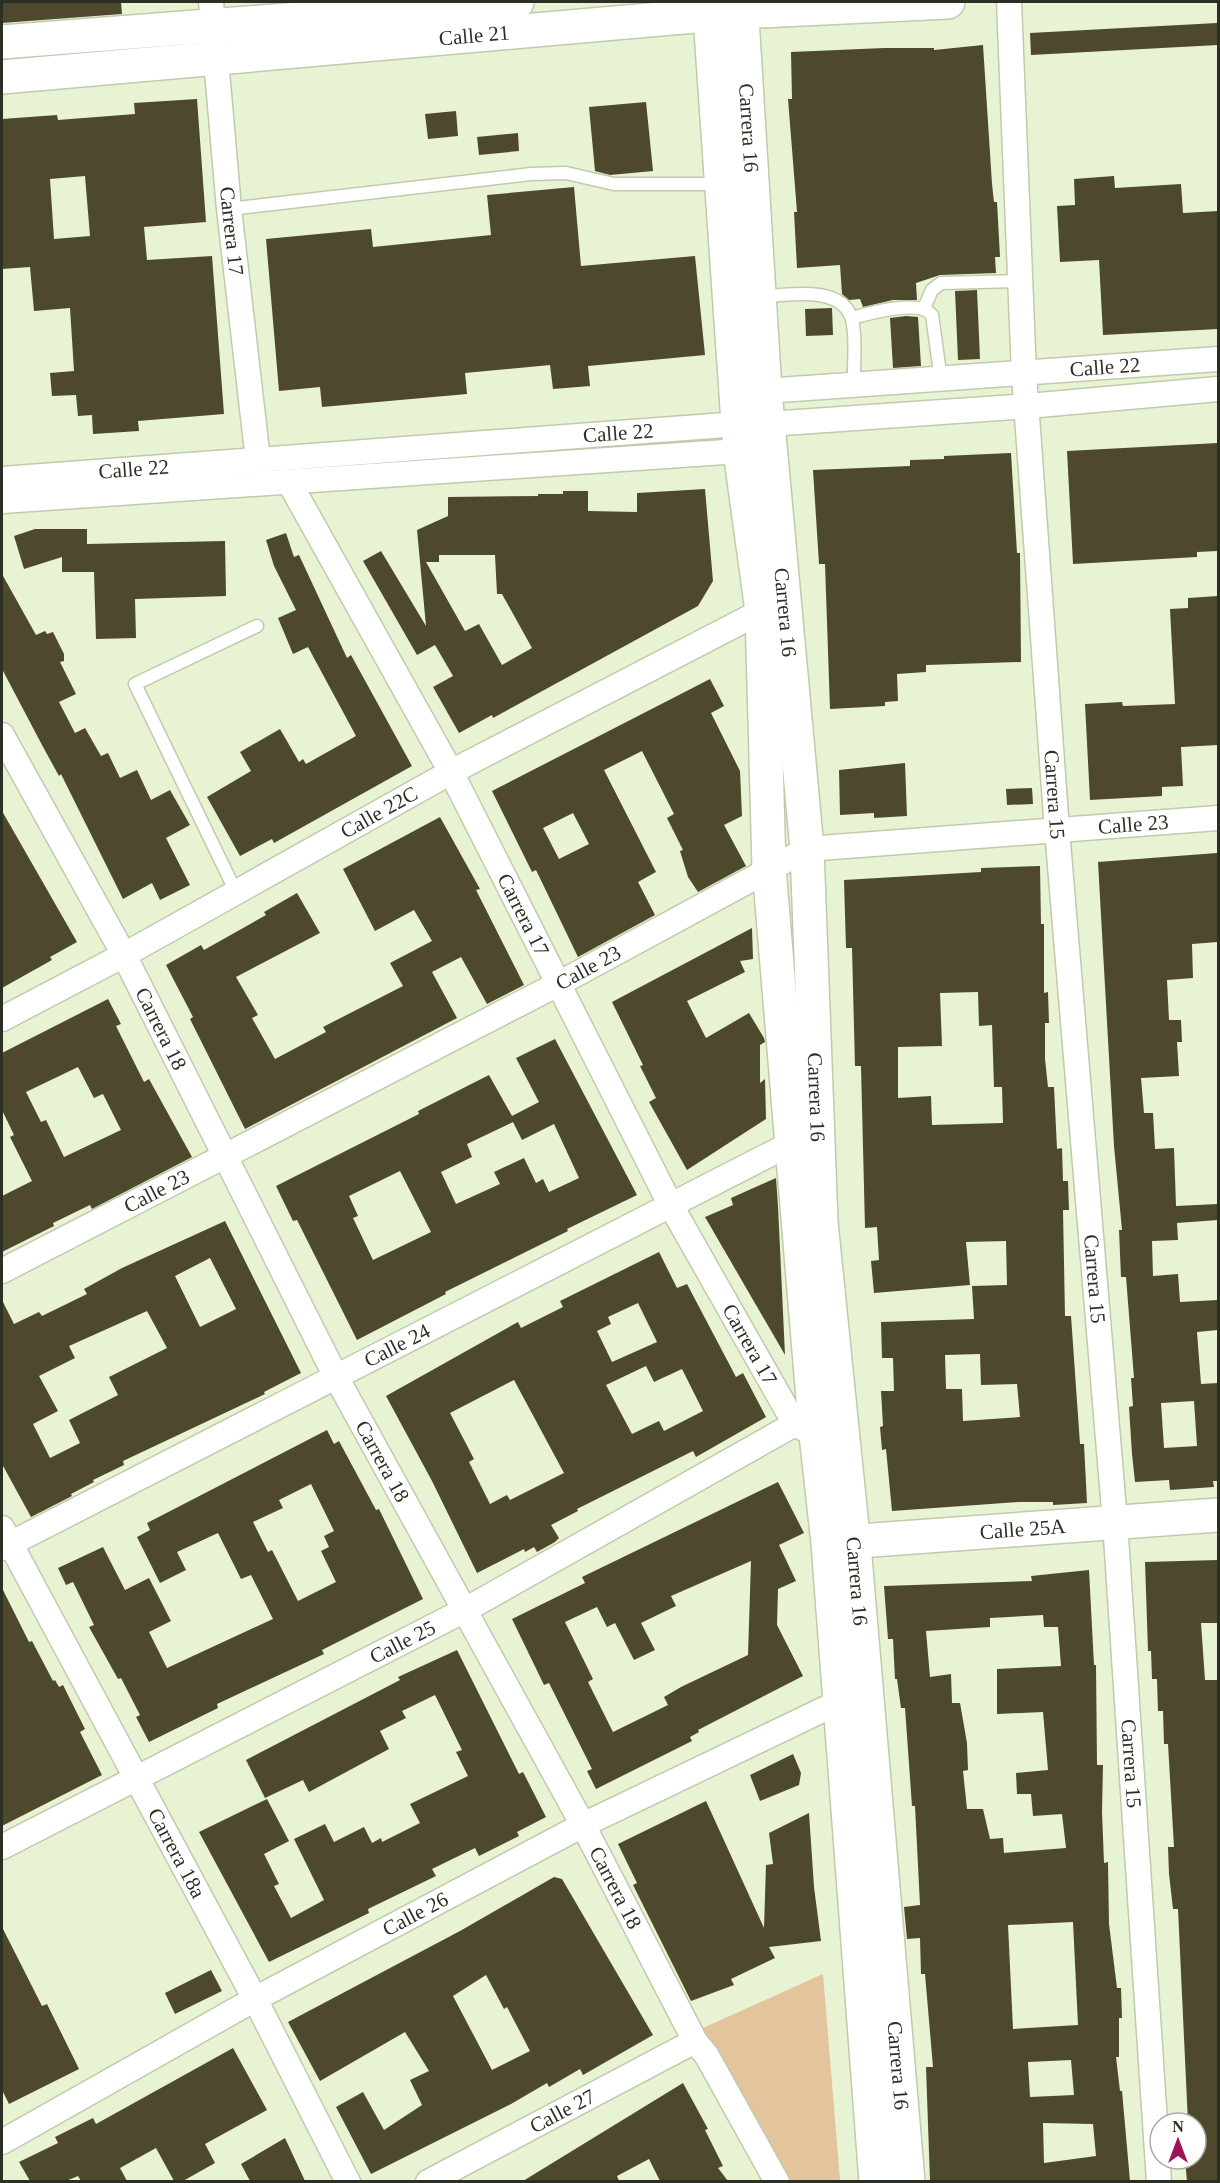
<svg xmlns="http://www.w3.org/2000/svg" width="1220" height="2183" viewBox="0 0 1220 2183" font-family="'Times New Roman',serif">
  <rect width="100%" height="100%" fill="#e8f3d4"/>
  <path fill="#e3c49c" d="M823,1974L840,2180L788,2181L703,2028Z"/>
  <path fill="#4e492d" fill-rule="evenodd" d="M2,2H121L122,14L2,23Z
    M1217,23L1218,45L1031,55L1030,33Z
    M983,45L992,184L994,202H997L1000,257H995L996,273L940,275L916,283L917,300H893L863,307L860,299L849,300L842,294L840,265L797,268L794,212H797L788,99H792L791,52L884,48H934V50Z
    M197,99L206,222L144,227L147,260L212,256L224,414L138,421L139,431L93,434L92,415L78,416L76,395L52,396L50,373L74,371L70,308L34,311L30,267L2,269V119L57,115L58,120L135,114L134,103ZM85,176L90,236L54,239L50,179Z
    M646,102L653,171L610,175L595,171L589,107Z
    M456,111L458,136L428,139L425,114Z
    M518,133L519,151L479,155L477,137Z
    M1114,176L1115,188L1181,184L1183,213L1218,211V329L1103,335L1099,260L1060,262L1057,206L1075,205L1074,179Z
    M574,187L581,266L695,256L705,355L588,366L590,386L553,389L550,365L465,373L467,394L322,407L320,387L279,391L266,239L371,229L373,247L491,235L487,195Z
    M977,290L980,359L958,360L955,291Z
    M832,308L833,335L806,336L805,309Z
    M906,316L918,317L921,366L893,368L890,318Z
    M1218,443V551L1197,552V557L1073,564L1067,451Z
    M1011,453L1017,553H1020L1021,662L926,665V672L897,674L898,701L885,702V706L830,709L825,564H819L813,470L910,466V460L944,459V456Z
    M705,489L713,581L698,606L493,718L492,715L459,733L433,687L453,676L435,645L417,655L363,561L381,551L426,626L417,530L448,516V497L538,496V494H563V491H588V511L637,512V493ZM439,555H495L497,594H502L532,648L502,665L479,624L465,631L426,562H439Z
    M35,529H87V544L225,541L226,596L135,599L136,638L96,639L94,572H62V557L24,569L14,536Z
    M286,533L294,557L299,555L347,658L351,655L412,766L274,843L272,839L240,856L207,797L251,771L240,752L280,729L299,762L303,759L306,764L356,736L308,647L293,654L278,618L296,610L274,566L266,540Z
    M2,574L36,635L45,631L47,634L53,632L64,654V661L60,662L76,694L59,702L75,733L85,728L101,756L108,753L120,778L137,770L151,800L170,790L190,825L166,838L190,885L160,900L152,883L123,899L61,774L59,776L42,745L2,669Z
    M1218,596V745L1181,747L1183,786L1162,787V796L1090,800L1085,704L1122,702L1123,706L1175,704L1170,609L1188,608V598Z
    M710,679L724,706L711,713L740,771L742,816L724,825L746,866L698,892L688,877L680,851L683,850L667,818L674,814L642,751L604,770L656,872L638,882L655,915L578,957L536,870L532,872L492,791ZM573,813L589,844L559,859L543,828Z
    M905,763L907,816L874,818V813L840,815L839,770Z
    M1032,788L1033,804L1007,805L1006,789Z
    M2,811L77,942L50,957L52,960L2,988Z
    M440,817L480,889L476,890L524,985L487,1004L461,957L432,972L457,1018L245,1129L190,1019L193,1017L166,965L201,945L204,950L266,915L264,912L297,893L320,933L236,977L258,1015L252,1018L275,1059L326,1032L323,1027L403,986L390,963L432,941L414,910L375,931L343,869Z
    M1217,853L1218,942L1192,944L1193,978L1167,980L1169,1020H1181L1182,1042H1177L1179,1076L1141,1078L1144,1113H1153L1155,1149L1174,1148L1176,1206L1218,1204V1220L1177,1223L1178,1240L1152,1241L1153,1276L1178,1274L1180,1302L1218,1300V1330L1197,1332L1201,1384L1218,1383V1481H1213L1214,1487L1170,1490L1169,1480L1135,1482L1132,1454L1129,1407L1133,1406L1131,1378H1134L1126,1277H1121L1119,1230H1122L1114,1146L1098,862ZM1194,1401L1197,1446L1164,1448L1161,1403Z
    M1040,866L1041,924H1044V993L1048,992L1049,1023H1045V1059L1048,1087H1054L1057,1149L1062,1148L1063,1181H1068L1069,1210H1063L1065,1316H1071L1080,1444H1084L1087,1503L1053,1505V1502H1019L892,1511L886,1449L882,1450L880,1427L883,1426L881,1391H894L893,1358H882L881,1322L974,1319L972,1286L1007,1285L1006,1241L966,1242L970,1285L874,1293L871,1261L879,1260L877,1227L865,1228L861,1066H855L852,948H846L844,880L981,872V868ZM978,992L979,1026L992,1025L994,1087H1002L1003,1123L932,1125L931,1096L898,1098V1047L942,1046L940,993ZM980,1354L981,1385L1017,1384L1020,1417L963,1421L962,1389H946L945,1355Z
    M752,928L753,959L740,961L745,972L687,1001L706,1038L749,1013L764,1038L765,1042L760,1045V1083L765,1079L766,1119L687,1170L649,1102L656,1098L640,1066L643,1065L612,1002Z
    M108,999L121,1024L116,1026L144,1082L149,1079L192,1157L92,1209L90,1205L53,1223L54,1226L2,1252V1196L32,1181L10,1137L14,1135L2,1110V1053ZM78,1067L94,1098L103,1094L121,1130L64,1157L46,1120L41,1122L26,1092Z
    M555,1039L637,1195L567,1229L568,1231L445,1292L446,1294L357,1340L297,1220L293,1221L276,1186L419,1114L418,1111L489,1075L512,1116L539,1102L516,1058ZM513,1122L522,1140L554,1124L579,1178L549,1192L543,1179L536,1183L524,1158L494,1172L500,1184L456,1204L441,1172L472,1157L467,1144ZM400,1171L431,1232L373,1260L353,1218L358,1216L349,1196Z
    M776,1178L778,1206L785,1355L705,1217L733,1205L731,1198Z
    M225,1221L301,1373L264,1392L265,1394L123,1461L124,1465L93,1480L94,1482L71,1494L72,1496L31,1517L2,1464V1300L14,1324L39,1312L42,1316L87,1294L84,1289L122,1268ZM210,1258L236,1309L200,1327L175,1276ZM147,1311L167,1348L109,1377L118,1395L69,1420L80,1443L50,1458L33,1424L58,1411L39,1376L75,1358L69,1346Z
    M659,1252L677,1288L687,1284L736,1377L743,1373L766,1417L696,1457L693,1451L577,1509L578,1511L551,1525L559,1538L555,1542L537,1552L534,1547L525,1552L524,1549L477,1573L432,1481L386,1396L518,1322L521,1328L563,1307L560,1301ZM638,1303L657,1342L612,1362L597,1331L611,1324L608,1317ZM646,1366L654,1382L682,1369L703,1411L664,1431L659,1421L632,1434L606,1385ZM514,1380L564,1473L510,1500L507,1495L490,1504L469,1462L474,1459L450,1413Z
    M327,1430L334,1444L339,1441L376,1510L379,1509L423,1599L322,1650L324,1654L217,1704L218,1708L149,1742L136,1717L140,1715L121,1678L118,1679L89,1627L94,1625L73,1582L66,1585L58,1568L103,1547L125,1590L149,1578L171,1621L149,1632L167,1668L273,1619L251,1575L241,1579L218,1533L177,1552L186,1570L160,1583L137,1537L150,1530L147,1523ZM311,1484L334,1531L324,1536L329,1547L321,1551L336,1582L298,1601L272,1550L268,1552L253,1522L283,1508L279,1500Z
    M778,1482L804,1533L779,1545L796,1581L778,1589L777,1625L803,1676L698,1730L699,1732L690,1737L692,1741L596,1789L587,1771L592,1769L549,1683L544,1685L512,1619L585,1583L582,1577ZM751,1561L748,1655L681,1687L664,1697L668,1705L613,1732L588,1682L593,1679L565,1622L597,1607L607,1627L615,1623L634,1660L655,1650L641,1623L676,1606L671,1596Z
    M1218,1560V1623H1201L1205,1680H1217L1218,2181H1187L1185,2159H1196V2123H1188L1178,1909H1173L1169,1874L1168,1847H1174L1168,1744H1164L1163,1711H1158L1157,1679H1152L1151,1651H1148L1145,1562Z
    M1089,1570L1094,1665H1096L1097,1765H1103L1102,1812L1104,1863L1108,1862L1109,1924L1117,1988H1121L1122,2018H1119V2057H1116L1120,2091H1122L1130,2181H930L926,2067H933L925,1974H921L920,1938L907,1939L904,1907L920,1905L915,1806H912L905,1708H901L897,1679H895L893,1639H888L884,1586L1032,1581L1031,1576ZM1043,1615L1044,1627H1058L1061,1666L997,1669V1714L1043,1712L1048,1770L1016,1773L1017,1794H1031L1033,1816L1062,1814L1066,1848L1004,1853L1003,1838L990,1839L983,1809H967L963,1771L968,1770L967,1743L960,1703H952L951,1674L930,1677L926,1631L990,1627V1618ZM1073,1922L1078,2025L1013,2029L1008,1925ZM1071,2060L1074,2095L1030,2097L1028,2062ZM1043,2123L1093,2124L1096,2156L1044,2163Z
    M2,1588L29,1642L32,1641L53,1681L55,1680L59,1687L63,1685L85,1729L80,1732L102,1775L2,1826Z
    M457,1650L519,1774L523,1772L546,1817L517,1832L519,1836L479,1856L475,1848L432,1869L436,1876L368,1909L369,1913L269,1962L199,1832L267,1799L289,1841L264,1854L279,1884L274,1886L291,1918L324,1900L294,1839L325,1824L334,1842L364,1827L372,1843L381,1838L382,1842L420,1823L410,1804L468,1776L456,1752L462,1750L435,1695L402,1711L406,1718L380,1731L389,1749L309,1792L303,1780L265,1798L246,1760L400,1680L398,1677Z
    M793,1754L801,1773L799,1785L760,1801L750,1775Z
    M706,1801L764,1928L766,1865L773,1864L769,1833L809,1813L814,1887L821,1941L769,1947L775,1958L731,1979L734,1985L691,2001L633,1885L637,1883L618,1844Z
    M554,1877L562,1879L653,2035L583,2075L580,2069L549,2087L547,2083L511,2104L371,2174L336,2107L363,2092L384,2130L422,2105L410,2080L429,2071L405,2032L320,2081L288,2022L460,1931ZM486,1975L504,2009L507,2007L530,2051L492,2070L453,1996Z
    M2,1927L42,2006L47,2004L79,2069L9,2104L2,2090Z
    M211,1970L222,1991L175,2014L165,1993Z
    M233,2048L267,2110L205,2144L215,2163L183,2181H174L156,2148L120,2168L127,2181H81L78,2176L66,2181H30L19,2162L58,2143L55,2137L93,2118L96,2124Z
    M683,2083L708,2129L705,2130L723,2166L718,2168L728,2181H660L649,2159L617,2176L619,2181H523Z
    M285,2138L305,2181H250L241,2164Z"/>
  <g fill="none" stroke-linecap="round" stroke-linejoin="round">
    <defs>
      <path id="lane" d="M229,209L531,174L566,173L614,184H720
        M760,297C786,295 843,284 852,320C857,337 853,367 854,385
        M924,308L932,290L941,283L1020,281
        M852,318C870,313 919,299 932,315L941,380
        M236,892L135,684L257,626"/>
      <g id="street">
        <path id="s1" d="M211,2L229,209L258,460"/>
        <path id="s2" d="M1009,2L1024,375L1057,830L1115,1522L1159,2182"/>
        <path id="s3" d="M2,479L739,424L765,391L1218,359"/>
        <path id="s4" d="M289,482L451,772L670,1204L795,1424L816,1435"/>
        <path d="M2,501L740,451L769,424L1028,406L1218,389"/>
        <path id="s5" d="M2,735L124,955L335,1375L583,1825L695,2041L707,2056L777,2182"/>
        <path id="s6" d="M2,1019L124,955L451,772L762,611"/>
        <path id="s7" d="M2,1271L560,983L807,849L1218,818"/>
        <path id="s8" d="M2,1528L255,1999L348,2182"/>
        <path id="s9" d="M2,1548L792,1143"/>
        <path id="s10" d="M2,1847L465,1610L795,1424"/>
        <path id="s11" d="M2,2142L255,1999L583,1825L839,1702"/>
        <path id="s12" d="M428,2182L695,2041"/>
      </g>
      <g id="secondary">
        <path d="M712,2L710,16L740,451L762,611L769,868L816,1435L828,1543L876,2182"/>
        <path id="s13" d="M741,2L765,391L807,849L821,1222L855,1557L908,2182"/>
        <path d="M2,42L517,2"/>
        <path id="s14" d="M2,77L740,12L948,2"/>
        <path id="s15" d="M831,1543L1218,1515"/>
      </g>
    </defs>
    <use href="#lane" stroke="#c0cbad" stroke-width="15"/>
    <use href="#street" stroke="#c0cbad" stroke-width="27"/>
    <use href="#secondary" stroke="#c0cbad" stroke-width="36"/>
    <use href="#lane" stroke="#fff" stroke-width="12"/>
    <use href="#street" stroke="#fff" stroke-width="24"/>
    <use href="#secondary" stroke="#fff" stroke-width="33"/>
  </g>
  <g text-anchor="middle" stroke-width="6" stroke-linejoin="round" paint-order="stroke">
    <g font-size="21" fill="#2c3024" stroke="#fff">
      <text dy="7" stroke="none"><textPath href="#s14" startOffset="474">Calle 21</textPath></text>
      <text dy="7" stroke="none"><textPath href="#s13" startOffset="126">Carrera 16</textPath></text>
      <text dy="7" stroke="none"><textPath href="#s1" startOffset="230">Carrera 17</textPath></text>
      <text dy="7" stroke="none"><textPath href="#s3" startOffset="1122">Calle 22</textPath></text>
      <text dy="7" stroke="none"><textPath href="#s3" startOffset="618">Calle 22</textPath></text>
      <text dy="7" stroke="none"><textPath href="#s3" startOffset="132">Calle 22</textPath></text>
      <text dy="7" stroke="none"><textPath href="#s13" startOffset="612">Carrera 16</textPath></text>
      <text dy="7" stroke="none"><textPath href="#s2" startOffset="794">Carrera 15</textPath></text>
      <text dy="7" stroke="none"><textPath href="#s6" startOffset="430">Calle 22C</textPath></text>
      <text dy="7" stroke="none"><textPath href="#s7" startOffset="1236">Calle 23</textPath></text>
      <text dy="7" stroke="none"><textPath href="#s4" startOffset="492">Carrera 17</textPath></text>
      <text dy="7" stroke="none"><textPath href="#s7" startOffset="660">Calle 23</textPath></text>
      <text dy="7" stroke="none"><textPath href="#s5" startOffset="334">Carrera 18</textPath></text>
      <text dy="7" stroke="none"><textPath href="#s13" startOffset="1098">Carrera 16</textPath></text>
      <text dy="7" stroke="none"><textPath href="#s7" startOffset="174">Calle 23</textPath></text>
      <text dy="7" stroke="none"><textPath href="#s2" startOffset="1280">Carrera 15</textPath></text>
      <text dy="7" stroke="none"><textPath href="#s9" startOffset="444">Calle 24</textPath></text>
      <text dy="7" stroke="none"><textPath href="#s4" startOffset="978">Carrera 17</textPath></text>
      <text dy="7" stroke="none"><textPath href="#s5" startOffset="820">Carrera 18</textPath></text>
      <text dy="7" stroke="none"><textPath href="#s15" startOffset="192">Calle 25A</textPath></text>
      <text dy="7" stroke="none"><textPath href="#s13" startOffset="1584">Carrera 16</textPath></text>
      <text dy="7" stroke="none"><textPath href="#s10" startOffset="450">Calle 25</textPath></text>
      <text dy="7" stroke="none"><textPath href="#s2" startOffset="1766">Carrera 15</textPath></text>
      <text dy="7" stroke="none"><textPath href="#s8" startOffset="369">Carrera 18a</textPath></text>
      <text dy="7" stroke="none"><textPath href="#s5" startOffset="1306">Carrera 18</textPath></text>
      <text dy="7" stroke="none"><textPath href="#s11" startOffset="472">Calle 26</textPath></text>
      <text dy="7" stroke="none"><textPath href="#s13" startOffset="2070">Carrera 16</textPath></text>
      <text dy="7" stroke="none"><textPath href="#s12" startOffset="152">Calle 27</textPath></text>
    </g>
  </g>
  <rect width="1220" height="2183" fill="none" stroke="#2c3024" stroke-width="6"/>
  <g transform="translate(1178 2141)"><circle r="28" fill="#ffffff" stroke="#abaca7" stroke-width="1.5"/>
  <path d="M0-4.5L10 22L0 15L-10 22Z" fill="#a0125a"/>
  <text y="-9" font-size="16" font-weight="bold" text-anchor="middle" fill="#2c3024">N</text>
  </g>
</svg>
